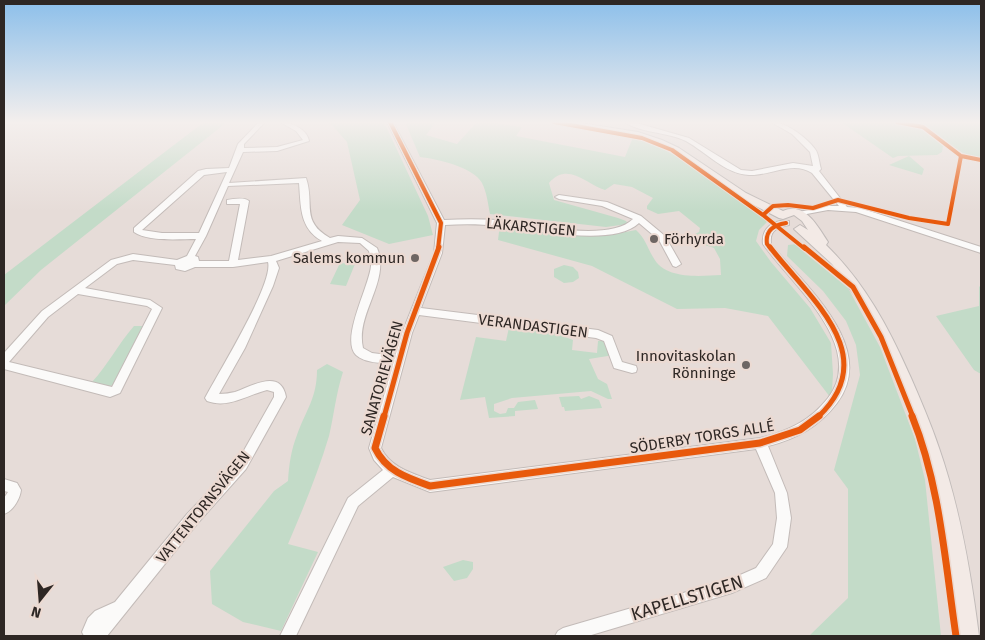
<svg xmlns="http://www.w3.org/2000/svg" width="985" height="640" viewBox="0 0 985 640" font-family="'Fira Sans',sans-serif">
  <rect width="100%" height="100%" fill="#e6dcd8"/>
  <path fill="#c3dbc8" d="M204,122H227L41,270L4,306V275Z
    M326,122H384L428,216L433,235L389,244L342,225L360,200L347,142L333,126Z
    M405,122H436L426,135L457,144L477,122H492L522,127L516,136L625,157L633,137L658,146L679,158L765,218L767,222L759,230L756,241L771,262L810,308L831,343L833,374L832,391L830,397L768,316L725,308L677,309L592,266L498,240L499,232L502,226C513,226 523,229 534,231C568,235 603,237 636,230C645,238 647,247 653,257C665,280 699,276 721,275L720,259L714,248C705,244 692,245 685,239L699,232L700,228L679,211L658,214L647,209V206L653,198L632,187L614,184L605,190C587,185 568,161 549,183L554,200L618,218L626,221L628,224L606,227L490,214C488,204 487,193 482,183C473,167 438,159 420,157Z
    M841,122H981V158L963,153L942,140H936L943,146L942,152L937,155L898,156L893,158Z
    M909,156L924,169L922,175L889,165Z
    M797,244L848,288L880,347L915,439L925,480L941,636H809L848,598V489L834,470L860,375L856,345L846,321L823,291L787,256L788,245Z
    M340,263L355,264L346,286L330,284Z
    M564,265L573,267L578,272L579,278L573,282L564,283L554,277V269Z
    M981,285V374L974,370L936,316L979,306V287Z
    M510,323L558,329L557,334L573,340L572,350L597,353L598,341L614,340L620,356L615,357L614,355L589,359L598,379L607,384L612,399H608L591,391L512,398L494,404V411L500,414L506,413L508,408H514L518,402L535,400L538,409L515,411V416L489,418L485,397L460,400L476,337L506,341Z
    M134,326H144L117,383L108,387L92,382C108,365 118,344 134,326Z
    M327,364L343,372C336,393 334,415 329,436C318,473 303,509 288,544L318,552L281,631L243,622L212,604L210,571L274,491L288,481C289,465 291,450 297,435C306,410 317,398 317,370Z
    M579,396L581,399L589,396L599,400L602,408L565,411L564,407H562L559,397Z
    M463,560L473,562V569L467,578L454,581L443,567Z"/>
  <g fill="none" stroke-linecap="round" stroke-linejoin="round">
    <defs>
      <path id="minor" d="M259,122H265L244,144V148L277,147L303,140L296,131L280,122C291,122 307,129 309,141L277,151L243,152L229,183L306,178C315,204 300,221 330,238L338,236L362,238L377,248C391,281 355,314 363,348L372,353L395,356L402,333L434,253L437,223L387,122H393L444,220C462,219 480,219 498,220C530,224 609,243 633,219L602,206L559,199L555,197L559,195L607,202L641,216L665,236L681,264L676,267L673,266L659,240L639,223C613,248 533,229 499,226C481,224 463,224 445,225L442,253L421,308L598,330L612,336L622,362L636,366L637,369L636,372L632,373L614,368L604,341L596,338L419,315L412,333L381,448C390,467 411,473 430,480L760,438C788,431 810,421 828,398C868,346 790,283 763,244C761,228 774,219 789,221V225C778,227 769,230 771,244C803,284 879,347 837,403C819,427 796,439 768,446L787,493L791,518L787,547L766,578L732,593L588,636H555L558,631L563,628L731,579L756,568L773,544L777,518L775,493L756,449L430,492L393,477L358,506L296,636H280L348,498L383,470L374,460L369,448L393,364C381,363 365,363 356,355C340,339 369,287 371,266C372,261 370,256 369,251L360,243L338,242L276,261L279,268L273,286L245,348L219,394C225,394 230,393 235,392C252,386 281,368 286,397L246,469L197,524L107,636H84L82,632L88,618L95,611L115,602L187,514L238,461L274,397V392L267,390C247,395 228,409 207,401L205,398C217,375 274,283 268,262L233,267H195L185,271L176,269L175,265L133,260L117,264L85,288L150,300L162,308L120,393L110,397L4,369V353L42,311L111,260L133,254L177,260L187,256L196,239C180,239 147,242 134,232V228L198,171L206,169L229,168L238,144ZM227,172L199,233H162L142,230L204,175ZM299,183C301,206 299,228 322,241L271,256L238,260L249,201C244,197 233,199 227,200V204H240L229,261H199L198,257L195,256L206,236L228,186ZM78,294L147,306L152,309L112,387L9,362L48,317Z
        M624,122H633L689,138L741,170L752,171L793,163L813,166L810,152L792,134L771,122C785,121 807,138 815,149C819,154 819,163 821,169L819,171L847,207L860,208L981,247V253L856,212L828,210L796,216L795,214L799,212L828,206H839L812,173C793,160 770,176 749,175C725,174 706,152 686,141C667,132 641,133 624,122Z
        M4,479L17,483L21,490C20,499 13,511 4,514V498L8,492L4,491Z"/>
      <path id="major" d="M555,122H574L638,132L662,140L679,148L746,193L783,211C805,201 818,227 828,242L826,245C865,283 889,328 911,378C921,401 931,424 939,448C960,508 971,573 979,636H957L939,513L926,460L910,414L878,336L858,300L832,264L794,229L800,225L808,230L802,221L794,215L783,219L779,218L738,197L673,152L656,144L636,138L560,125Z"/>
    </defs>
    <use href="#minor" stroke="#c3bbb8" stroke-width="2"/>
    <use href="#major" stroke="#c1bbb9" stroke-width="2"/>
    <use href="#minor" fill="#fbfaf9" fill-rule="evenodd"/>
    <use href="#major" fill="#f3eae6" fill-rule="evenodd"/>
    <defs>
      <path id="cycleway-far2" d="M390,122L441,223L438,249
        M554,122L642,138L672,150L763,215L805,249
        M897,122L923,127L961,156L981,160
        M763,215L773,206L788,205L813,208L838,200L909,218L948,224L961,156
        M771,249L767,244C765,230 774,225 786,223"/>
      <path id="cycleway-far1" d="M770,247C808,297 884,355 818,417
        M804,247L853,287L881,337L913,417
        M384,417L407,333L439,247"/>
      <path id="cycleway" d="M384,416L375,448C386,471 407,478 430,486L760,443L800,430L819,416
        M912,416C940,485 945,562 956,636"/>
    </defs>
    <use href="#cycleway-far2" stroke="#ecdad2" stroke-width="6"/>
    <use href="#cycleway-far1" stroke="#ecdad2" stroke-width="8"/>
    <use href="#cycleway" stroke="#ecdad2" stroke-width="10"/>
    <use href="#cycleway-far2" stroke="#e8590c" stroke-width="4"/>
    <use href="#cycleway-far1" stroke="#e8590c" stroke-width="5"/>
    <use href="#cycleway" stroke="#e8590c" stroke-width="7"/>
  </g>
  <linearGradient id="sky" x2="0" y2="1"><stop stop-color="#8cbfea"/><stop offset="0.58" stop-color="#f4efed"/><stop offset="1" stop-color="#f4efed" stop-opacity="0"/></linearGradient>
  <rect width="985" height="211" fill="url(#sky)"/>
  <g fill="#6e6663" stroke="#ecdad2" stroke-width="2">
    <circle cx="654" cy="239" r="5"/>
    <circle cx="415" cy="258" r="5"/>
    <circle cx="746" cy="365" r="5"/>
  </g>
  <g text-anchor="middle" stroke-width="4.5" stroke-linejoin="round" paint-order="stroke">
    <g font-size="15" fill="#2e2724" stroke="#ecdad2">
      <text transform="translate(531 227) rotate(5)" y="5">LÄKARSTIGEN</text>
      <text transform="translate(533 326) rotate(7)" y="5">VERANDASTIGEN</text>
      <text transform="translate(382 378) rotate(-74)" y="5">SANATORIEVÄGEN</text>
      <text transform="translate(702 437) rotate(-9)" y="5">SÖDERBY TORGS ALLÉ</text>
      <text transform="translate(203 507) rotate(-51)" y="5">VATTENTORNSVÄGEN</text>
    </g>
    <g font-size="15" fill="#2e2724" stroke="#ecdad2" text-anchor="end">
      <text x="664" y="244" text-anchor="start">Förhyrda</text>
      <text x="405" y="263">Salems kommun</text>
      <text x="736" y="361">Innovitaskolan<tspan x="736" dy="17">Rönninge</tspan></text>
    </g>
    <g font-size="18" fill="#2e2724" stroke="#ecdad2">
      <text transform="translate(687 598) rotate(-17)" y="6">KAPELLSTIGEN</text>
    </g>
  </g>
  <rect width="985" height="640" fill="none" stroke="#2e2724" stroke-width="10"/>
  <g transform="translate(40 600) rotate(197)" stroke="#ecdad2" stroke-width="4" paint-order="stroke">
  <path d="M0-4L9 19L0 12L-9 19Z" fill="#2e2724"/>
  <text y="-8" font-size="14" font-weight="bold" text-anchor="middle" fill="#2e2724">N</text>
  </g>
</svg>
